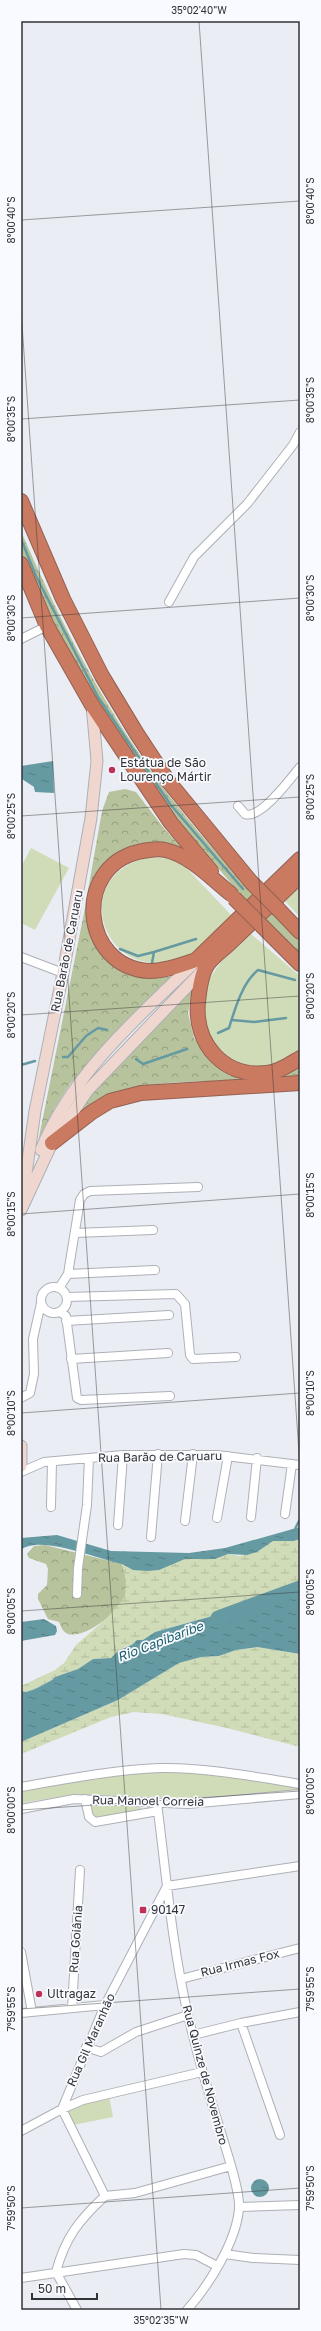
<svg xmlns="http://www.w3.org/2000/svg" width="321" height="2331" viewBox="0 0 321 2331" font-family="'Golos Text',sans-serif">
  <defs>
    <pattern id="forest-crowns" width="20" height="18" patternUnits="userSpaceOnUse"><rect width="20" height="18" fill="#b7c39c"/><path d="M2 6a3 3 0 1 1 6 0M12 15a3 3 0 1 1 6 0" fill="none" stroke="#959f80"/></pattern>
    <pattern id="wetland-marsh" width="20" height="14" patternUnits="userSpaceOnUse"><rect width="20" height="14" fill="#d0dcb7"/><path d="M1 5h8M5 5V1M11 12h8M15 12V8" fill="none" stroke="#b3bd9e"/></pattern>
    <pattern id="water-ripples" width="26" height="14" patternUnits="userSpaceOnUse"><rect width="26" height="14" fill="#669aa2"/><path d="M2 4q2-2 4 0t4 0M15 11q2-2 4 0t4 0" fill="none" stroke="#557e85"/></pattern>
  </defs>
  <rect width="100%" height="100%" fill="#eaedf4"/>
  <path fill="#d0dcb7" d="M31,848L69,868L35,930L21,923V867Z
    M151,857L179,860L233,917C217,931 200,950 181,960C177,962 171,962 166,962C98,973 71,872 151,857Z
    M300,887V917L285,901Z
    M251,934L300,976V1051L289,1060L261,1069L227,1060L207,1037L202,1018L207,982L221,962Z
    M159,1770L249,1776L300,1785V1790L190,1798L72,1795L21,1803V1790L70,1779Z
    M95,1802L140,1807L144,1810L94,1819L91,1817L89,1803Z
    M109,2095L113,2117L73,2125L63,2106Z"/>
  <path fill="url(#forest-crowns)" d="M21,531C60,622 105,709 164,789C193,827 225,862 256,897L249,904L180,824L118,738L57,633L21,551Z
    M125,789L136,792L166,831L184,849C133,834 123,846 93,886L102,948L155,976L174,977L70,1084L54,1109L38,1142L84,913L102,811L109,792Z
    M272,910L300,935V954L263,922Z
    M192,989L188,1013L194,1038L211,1061L232,1074L300,1063V1077C270,1079 239,1080 209,1081C157,1083 115,1083 73,1117L114,1069Z
    M45,1545L122,1564C125,1574 129,1587 125,1597C119,1612 85,1639 68,1634C63,1632 61,1627 59,1622L48,1619L38,1599V1594L47,1585L48,1569L46,1564L29,1558L27,1554L34,1546Z"/>
  <path fill="url(#wetland-marsh)" d="M300,1539V1586L272,1591L259,1600L263,1605L247,1612L234,1610L155,1632L143,1641L126,1646L111,1658L93,1659L78,1669L55,1677L52,1680L35,1689L26,1692L21,1691V1686L55,1670L64,1663L77,1644L106,1619L125,1597L126,1579L122,1564L133,1570L168,1566L185,1559H215L228,1554L239,1556L257,1552L273,1541H294Z
    M257,1647L300,1654V1747L227,1728L162,1714L134,1712L111,1717L21,1754V1742L118,1700L179,1663L201,1657L219,1656L236,1650Z"/>
  <path fill="url(#water-ripples)" d="M53,761L54,793L35,792L34,787L22,779L21,766Z
    M300,1527V1539L294,1541H273L257,1552L247,1555L228,1554L215,1559H185L159,1570L148,1571L133,1570L122,1564C99,1560 40,1534 21,1550V1538L57,1535L111,1551L189,1553L225,1548Z
    M291,1586H300V1654L257,1647L236,1650L219,1656L201,1657L179,1663L118,1700L21,1742V1691L26,1692L35,1689L52,1680L55,1677L78,1669L93,1659L111,1658L118,1651L133,1644L137,1640H143L155,1632L234,1610L247,1612L263,1605L259,1600L272,1591Z
    M44,1619L56,1626L57,1631L55,1635L21,1641V1622Z
    M251 2188a9 9 0 1 1 18 0a9 9 0 1 1-18 0Z"/>
  <g fill="none" stroke-linecap="round" stroke-linejoin="round">
    <path stroke="#669aa2" stroke-width="2.5" d="M21,539L36,576L98,697L170,804L243,889
      M120,949L138,956L154,952
      M152,963L154,952L196,939
      M232,1020L254,1022L286,1018
      M218,1033L229,1028C235,1009 242,983 258,970L295,980
      M63,1057H68L86,1036L98,1028L107,1030
      M136,1059L143,1064L187,1049
      M21,1065L35,1061
      M294,1531L300,1519"/>
    <path stroke="#669aa2" stroke-width="15" d="M218,1618L300,1588"/>
    <defs>
      <path id="street" d="M169,602L194,557L247,504L293,445L300,432
        M21,639L47,626
        M238,806L245,814C260,820 291,778 300,767
        M21,957L63,973
        M75,1233L153,1230
        M68,1274L155,1270
        M41 1300a13 13 0 1 1 26 0a13 13 0 1 1-26 0Z
        M59,1288L68,1274L80,1200L84,1194L90,1191L198,1187
        M67,1297L176,1294L185,1304L190,1355L193,1359L236,1357
        M60,1312L66,1316L77,1398L81,1400L170,1396
        M66,1321L169,1315
        M71,1359L168,1353
        M21,1398L30,1393L34,1374L33,1339L41,1303
        M21,1472L44,1462L123,1455H217L300,1465
        M51,1507L52,1462
        M285,1514L292,1464
        M251,1517L257,1458
        M217,1518L228,1456
        M185,1521L193,1454
        M118,1525L123,1455
        M151,1537L158,1454
        M77,1594L78,1568L87,1505L89,1458
        M21,1787C67,1779 113,1770 160,1768C203,1767 257,1777 300,1784
        M85,1799L89,1817L95,1822L158,1811
        M157,1803C166,1873 172,1946 188,2015C197,2054 208,2092 220,2129C225,2147 241,2192 239,2209C236,2242 209,2285 187,2310
        M21,1809L74,1799L188,1804L300,1794
        M21,1952L32,2012
        M181,1979L300,1948
        M72,2008L80,1870
        M21,2013L105,2005
        M241,2023L280,2135
        M193,2035L241,2023L300,2012
        M86,2047L101,2052L136,2032L188,2015
        M21,2131L62,2109L83,2100L202,2072
        M105,2196L62,2109L105,2005L167,1886L300,1866
        M239,2207L300,2205
        M225,2254L253,2258L300,2260
        M21,2278L184,2254L196,2255L217,2266
        M77,2310L56,2272C65,2238 79,2220 105,2196L135,2193L231,2166"/>
      <path id="secondary" d="M41,1150C71,1075 138,1017 195,962
        M23,1195L35,1111L63,973L91,818L97,761L92,705
        M21,1210L52,1143L88,1090L205,968
        M21,1446V1466"/>
      <path id="highway" d="M21,501L63,599L102,676L137,734L168,781L251,882
        M21,564L47,626L92,705L171,823L211,871
        M300,876C277,898 253,921 230,943C223,950 211,958 206,967C201,976 199,992 198,1002C194,1044 224,1078 267,1073C279,1072 290,1064 300,1058
        M231,894C212,879 190,855 165,850C157,848 147,850 138,852C73,868 81,967 149,971C165,971 182,965 196,960L300,859
        M279,910L300,932
        M263,927L300,964
        M52,1143L92,1112L110,1101L141,1093L300,1083"/>
    </defs>
    <use href="#street" stroke="#adb0b6" stroke-width="10"/>
    <use href="#secondary" stroke="#adb0b6" stroke-width="13"/>
    <use href="#highway" stroke="#946152" stroke-width="16"/>
    <use href="#street" stroke="#fff" stroke-width="8"/>
    <use href="#secondary" stroke="#efd7d0" stroke-width="11"/>
    <use href="#highway" stroke="#c97a61" stroke-width="14"/>
    <defs>
      <path id="highway-bridge" d="M251,882L279,910
        M234,898L263,927"/>
    </defs>
    <use href="#highway-bridge" stroke="#946152" stroke-width="16" stroke-linecap="butt"/>
    <use href="#highway-bridge" stroke="#c97a61" stroke-width="14"/>
  </g>
  <path fill="none" stroke="#323336" stroke-width="1" stroke-opacity="0.45" d="M199,21L300,1467M21,22L29,21M21,220L300,201M21,310L161,2310M21,419L300,400M21,618L300,598M21,816L300,797M21,1015L300,996M21,1214L300,1194M21,1413L300,1393M21,1611L300,1592M21,1810L300,1791M21,2009L300,1989M21,2208L300,2188"/>
  <g fill="#bf3058" stroke="#f9faff" stroke-width="1.5">
    <circle cx="112" cy="770" r="4"/>
    <rect x="139" y="1906" width="8" height="8" rx="2"/>
    <circle cx="39" cy="1994" r="4"/>
  </g>
  <g text-anchor="middle" stroke-width="3.5" stroke-linejoin="round" paint-order="stroke">
    <g font-size="12" fill="#323336" stroke="#f9faff" text-anchor="start">
      <text x="120" y="767">Estátua de São<tspan x="120" dy="14">Lourenço Mártir</tspan></text>
      <text x="151" y="1914">90147</text>
      <text x="47" y="1998">Ultragaz</text>
    </g>
    <g font-size="12" fill="#323336" stroke="#f9faff">
      <text transform="translate(67 951) rotate(-79)" y="4">Rua Barão de Caruaru</text>
      <text transform="translate(160 1457) rotate(-1)" y="4">Rua Barão de Caruaru</text>
      <text transform="translate(148 1801) rotate(1)" y="4">Rua Manoel Correia</text>
      <text transform="translate(76 1939) rotate(-86)" y="4">Rua Goiânia</text>
      <text transform="translate(240 1963) rotate(-14)" y="4">Rua Irmas Fox</text>
      <text transform="translate(91 2040) rotate(-66)" y="4">Rua Gil Maranhão</text>
      <text transform="translate(205 2075) rotate(75)" y="4">Rua Quinze de Novembro</text>
    </g>
    <g font-size="13" font-style="italic" fill="#196069" stroke="#f9faff">
      <text transform="translate(160 1641) rotate(-21)" y="5">Rio Capibaribe</text>
    </g>
  </g>
  <rect width="321" height="2331" fill="none" stroke="#f9faff" stroke-width="44"/>
  <path d="M32 2293v6h65v-6" fill="none" stroke="#323336" stroke-width="2"/>
  <text x="38" y="2293" font-size="12" fill="#323336" stroke="#f9faff" stroke-width="3" paint-order="stroke">50 m</text>
  <rect x="22" y="22" width="277" height="2287" fill="none" stroke="#323336" stroke-width="1.5"/>
  <g font-size="10" text-anchor="middle" fill="#323336">
    <text x="199" y="14">35°02'40"W</text>
    <text transform="translate(310 201) rotate(-90)" y="4">8°00'40"S</text>
    <text transform="translate(11 220) rotate(-90)" y="4">8°00'40"S</text>
    <text transform="translate(310 400) rotate(-90)" y="4">8°00'35"S</text>
    <text transform="translate(11 419) rotate(-90)" y="4">8°00'35"S</text>
    <text transform="translate(310 598) rotate(-90)" y="4">8°00'30"S</text>
    <text transform="translate(11 618) rotate(-90)" y="4">8°00'30"S</text>
    <text transform="translate(310 797) rotate(-90)" y="4">8°00'25"S</text>
    <text transform="translate(11 816) rotate(-90)" y="4">8°00'25"S</text>
    <text transform="translate(310 996) rotate(-90)" y="4">8°00'20"S</text>
    <text transform="translate(11 1015) rotate(-90)" y="4">8°00'20"S</text>
    <text transform="translate(310 1195) rotate(-90)" y="4">8°00'15"S</text>
    <text transform="translate(11 1214) rotate(-90)" y="4">8°00'15"S</text>
    <text transform="translate(310 1393) rotate(-90)" y="4">8°00'10"S</text>
    <text transform="translate(11 1413) rotate(-90)" y="4">8°00'10"S</text>
    <text transform="translate(310 1592) rotate(-90)" y="4">8°00'05"S</text>
    <text transform="translate(11 1611) rotate(-90)" y="4">8°00'05"S</text>
    <text transform="translate(310 1791) rotate(-90)" y="4">8°00'00"S</text>
    <text transform="translate(11 1810) rotate(-90)" y="4">8°00'00"S</text>
    <text transform="translate(310 1989) rotate(-90)" y="4">7°59'55"S</text>
    <text transform="translate(11 2009) rotate(-90)" y="4">7°59'55"S</text>
    <text transform="translate(310 2188) rotate(-90)" y="4">7°59'50"S</text>
    <text transform="translate(11 2208) rotate(-90)" y="4">7°59'50"S</text>
    <text x="161" y="2324">35°02'35"W</text>
  </g>
</svg>
